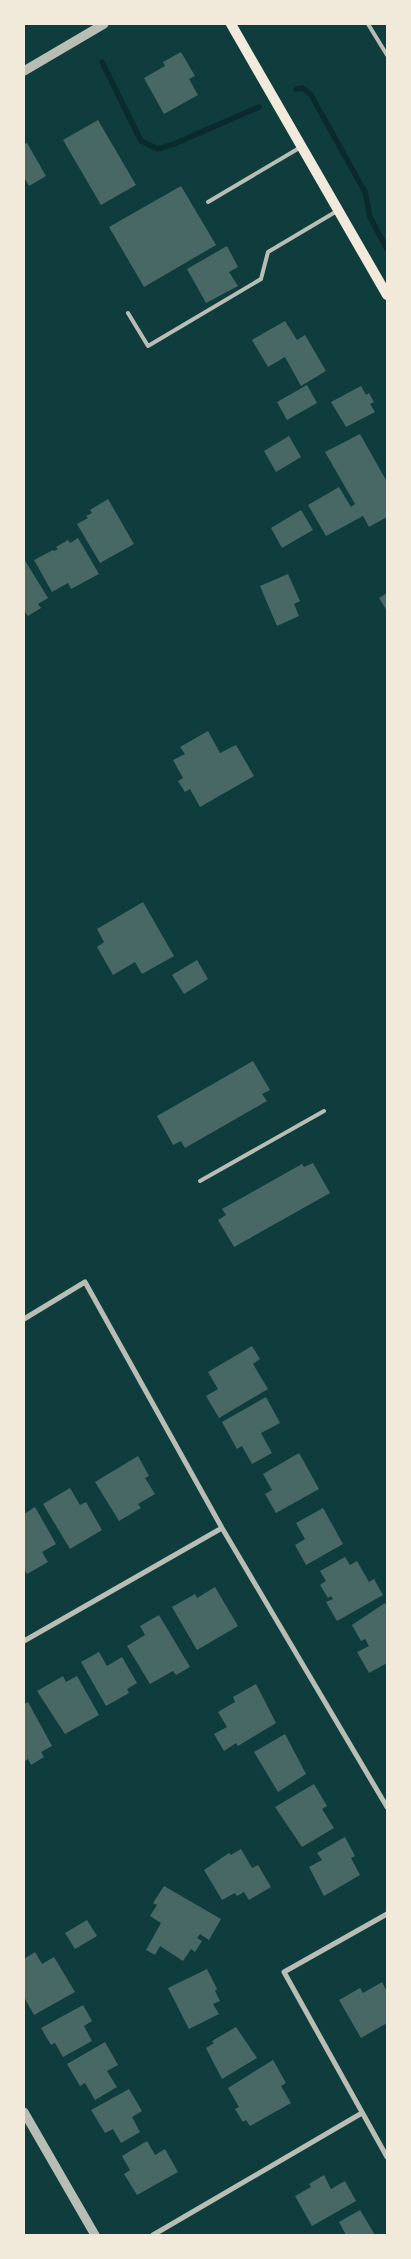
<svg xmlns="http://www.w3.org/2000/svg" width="411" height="2259" viewBox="0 0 411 2259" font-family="Rubik,sans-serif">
  <rect width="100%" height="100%" fill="#0f3d3e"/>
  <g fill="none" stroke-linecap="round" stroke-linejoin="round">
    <path stroke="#0a2a2b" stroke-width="5.5" d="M102,62L141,141L158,149L174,144L259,107
      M296,89L303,88L311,95L365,192L370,217L387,249"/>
  </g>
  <path fill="#486865" d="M181,52L195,76L189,79L198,95L164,114L144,78L165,66L163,62Z
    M98,120L136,185L101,205L63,140Z
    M27,143L46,176L29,186L24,177V144Z
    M181,186L216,245L144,287L109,227Z
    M227,246L238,267L229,272L238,286L206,303L187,269Z
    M285,321L297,340L305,335L326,371L301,386L285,357L268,367L252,340Z
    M307,385L317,403L287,420L277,402Z
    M361,386L366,395L369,393L374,402L370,404L375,412L346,427L331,402Z
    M360,434L387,482V517L369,527L363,516L326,536L308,505L339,487L351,507L355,504L325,452Z
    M289,436L301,457L276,472L264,451Z
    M108,499L134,544L100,563L77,524L88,518L86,516L92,513L90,510Z
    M301,510L313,530L282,548L271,528Z
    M78,538L99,574L71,589L68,583L52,592L34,560L53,550L54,551L58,549L56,547L68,540L70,543Z
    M24,559L48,598L38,604L41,608L28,616L24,611Z
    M288,574L300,601L294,604L299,616L277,626L260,586Z
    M387,593V611L379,598Z
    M208,731L220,753L236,745L254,776L200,807L190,789L185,792L178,781L183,778L173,760L185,754L180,747Z
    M143,902L174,956L142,974L135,962L113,975L97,947L104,942L97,929Z
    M197,960L208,979L184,994L172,975Z
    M253,1061L270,1090L262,1094L267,1101L185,1148L181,1141L173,1145L157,1116Z
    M313,1163L330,1193L234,1247L218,1220L226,1215L222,1209L302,1164L304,1167Z
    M252,1346L260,1359L253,1364L268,1389L219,1418L206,1396L218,1389L208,1372Z
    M266,1397L280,1423L261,1433L272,1453L252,1464L242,1446L237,1449L222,1422Z
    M299,1453L319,1489L276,1513L265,1494L272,1490L263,1474Z
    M138,1456L149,1476L145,1478L155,1494L138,1504L141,1508L119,1521L95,1482Z
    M70,1488L80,1505L86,1502L102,1530L70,1549L43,1504Z
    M35,1507L56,1544L42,1552L48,1562L27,1574L24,1569V1514Z
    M323,1508L343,1544L306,1565L295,1545L305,1539L296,1523Z
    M345,1557L350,1565L357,1561L369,1582L374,1579L383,1595L337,1621L326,1602L333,1599L331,1596L328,1598L320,1585L326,1581L320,1571Z
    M215,1587L238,1626L197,1650L172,1607L195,1594L197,1598Z
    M385,1603L387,1607V1663L369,1673L357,1652L369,1646L365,1639L361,1641L352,1625Z
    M159,1615L190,1667L176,1675L173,1671L150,1684L127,1646L145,1635L140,1626Z
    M99,1652L107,1666L122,1657L137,1683L127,1689L129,1693L106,1706L81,1662Z
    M63,1676L66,1682L77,1676L99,1715L65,1734L37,1691Z
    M256,1684L276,1723L238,1746L236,1743L224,1751L214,1734L227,1727L218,1712L235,1702L233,1697Z
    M28,1702L52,1746L41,1752L44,1757L31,1765L28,1759L24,1762V1704Z
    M285,1734L306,1774L278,1792L254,1752Z
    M314,1784L327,1806L322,1809L334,1828L302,1847L275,1807Z
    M345,1837L355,1856L351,1858L360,1875L324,1896L309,1867L322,1860L317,1853Z
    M241,1849L252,1868L258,1865L271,1887L249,1900L244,1892L237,1896L235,1893L222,1900L204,1870L229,1853L231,1855Z
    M164,1886L221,1919L209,1940L200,1934L197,1938L202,1941L195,1952L191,1949L183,1961L160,1946L155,1955L146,1950L161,1923L150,1916L157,1905L153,1903Z
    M87,1920L97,1936L75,1949L65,1933Z
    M35,1952L42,1964L54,1957L75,1992L34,2015L24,1997V1959Z
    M207,1969L217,1989L215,1991L220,2001L213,2004L219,2014L189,2029L168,1988Z
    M382,1982L387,1992V2023L361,2038L339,2000L360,1988L363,1993Z
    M83,2005L92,2021L84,2026L92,2041L63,2057L55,2043L51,2045L41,2028Z
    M236,2027L257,2058L222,2079L206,2048L214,2043L212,2041Z
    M105,2042L118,2065L107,2071L117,2087L95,2100L85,2083L80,2086L67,2064Z
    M273,2060L286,2083L281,2086L291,2103L250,2126L246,2120L243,2122L235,2109L239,2107L228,2088Z
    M129,2089L142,2111L132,2117L140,2132L121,2143L113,2129L105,2133L91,2110Z
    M147,2141L155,2155L165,2149L178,2172L137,2195L124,2174L130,2170L122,2156Z
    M324,2175L331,2189L345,2181L356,2201L312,2226L295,2196L311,2187L309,2184Z
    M360,2210L375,2235H346L339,2222Z"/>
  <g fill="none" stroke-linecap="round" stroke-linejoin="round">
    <path stroke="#b8beb3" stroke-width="4" d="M368,24L387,55
      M208,202L301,147
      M128,313L148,346L261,279L268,252L337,211
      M200,1181L324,1111"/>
    <path stroke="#b8beb3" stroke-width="5" d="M24,1319L85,1282L222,1528L387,1807
      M24,1641L222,1528
      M387,1914L284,1972L387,2157
      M153,2235L362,2113"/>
    <path stroke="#b8beb3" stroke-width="9" d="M24,71L104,24
      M24,2112L95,2235"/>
    <path stroke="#f1e9da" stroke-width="10" d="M231,24L387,295"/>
  </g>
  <rect width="411" height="2259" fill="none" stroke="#f1e9da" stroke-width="50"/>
</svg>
